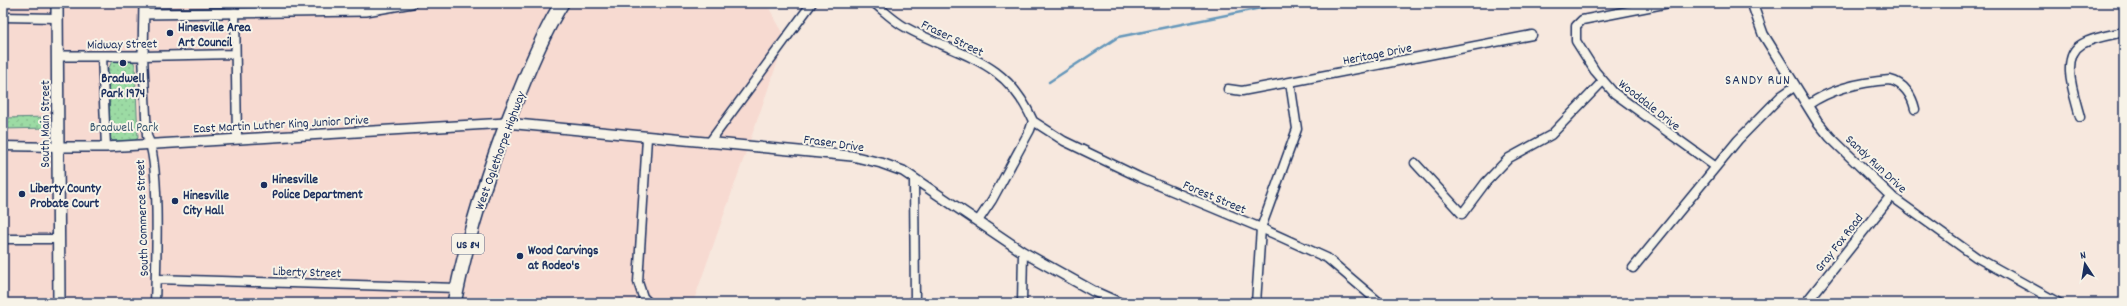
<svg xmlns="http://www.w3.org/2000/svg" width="2127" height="306" viewBox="0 0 2127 306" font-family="Dekko,sans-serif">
  <defs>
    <pattern id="park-dots" width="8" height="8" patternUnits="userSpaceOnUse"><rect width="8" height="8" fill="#9cdba4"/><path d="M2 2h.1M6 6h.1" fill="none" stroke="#86bc90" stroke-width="1.8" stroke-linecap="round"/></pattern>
  </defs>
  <rect width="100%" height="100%" fill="#f7e8de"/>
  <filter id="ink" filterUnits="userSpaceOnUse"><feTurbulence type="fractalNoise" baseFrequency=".025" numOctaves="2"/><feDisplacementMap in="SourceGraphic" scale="8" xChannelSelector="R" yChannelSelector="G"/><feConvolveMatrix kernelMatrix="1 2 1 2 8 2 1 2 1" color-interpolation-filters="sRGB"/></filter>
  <g filter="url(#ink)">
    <path fill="#f7dad1" d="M3,3H766L786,38L694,300H475L474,303H3Z"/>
    <path fill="url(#park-dots)" stroke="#5c8581" d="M112,61H133L135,65L138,138L134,141H113L110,138L108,70Z
      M49,117V128L3,129V118Z"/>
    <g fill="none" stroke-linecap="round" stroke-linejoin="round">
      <path stroke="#6597ba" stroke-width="2.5" d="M1049,82L1118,37L1286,3"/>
      <defs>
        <path id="minor" d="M874,3C884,11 894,21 905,27C959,57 1005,57 1033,121L1030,130L992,200L978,221
          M1669,3L1582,20L1576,26V41L1595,71L1614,93L1716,167
          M235,12L237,138
          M3,17L57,18
          M102,56L106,147
          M1228,89L1242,91L1290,82L1532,35
          M1808,105C1832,88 1860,82 1890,80C1904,83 1912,96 1915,109
          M2080,117C2075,97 2059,57 2082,44C2094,37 2111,35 2124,32
          M1033,121L1064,141L1141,178L1261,228L1327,258L1380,303
          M647,138L638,282L643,297L649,303
          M709,143L812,3
          M3,146L58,147
          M1415,163L1462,214L1486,182L1509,158L1551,135L1603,81
          M914,180L915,303
          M1891,196L1976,257L2059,303
          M3,239H59
          M1633,268L1738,140L1781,96L1794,87
          M156,279L457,288
          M155,303C156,269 161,162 147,136L143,56L235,54
          M1022,303L1023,252
          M1256,303L1261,228L1297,129L1290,82"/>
        <path id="tertiary" d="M1752,3L1763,34L1817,121L1830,137L1891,196L1806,303
          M144,14L366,11L412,3
          M57,56H143L144,3
          M58,147H106L506,123L852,156L881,163L903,171L1023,252L1093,291L1120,303"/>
        <path id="secondary" d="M57,3L59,303"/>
        <path id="trunk" d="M454,303C469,230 491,159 520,91C532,61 545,30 562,3"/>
      </defs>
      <use href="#minor" stroke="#1b2f5e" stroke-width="11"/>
      <use href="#tertiary" stroke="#1b2f5e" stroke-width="12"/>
      <use href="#secondary" stroke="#1b2f5e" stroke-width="14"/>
      <use href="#trunk" stroke="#1b2f5e" stroke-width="16"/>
      <use href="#minor" stroke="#f7f3e8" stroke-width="8"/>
      <use href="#tertiary" stroke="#f7f3e8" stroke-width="9"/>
      <use href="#secondary" stroke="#f7f3e8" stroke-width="11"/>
      <use href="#trunk" stroke="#f7f3e8" stroke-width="13"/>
    </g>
  </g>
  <g fill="#1b2f5e" stroke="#f7f3e8" stroke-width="1.5">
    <circle cx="170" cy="33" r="4"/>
    <circle cx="123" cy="63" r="4"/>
    <circle cx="264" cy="185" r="4"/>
    <circle cx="22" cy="194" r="4"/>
    <circle cx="175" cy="201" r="4"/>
    <circle cx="520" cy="256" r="4"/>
  </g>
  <g text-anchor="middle" stroke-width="4" stroke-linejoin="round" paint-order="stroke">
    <rect fill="#f7f3e8" stroke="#5d6a87" stroke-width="1" x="452" y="234" width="32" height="20" rx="3"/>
    <g font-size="12" font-weight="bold" fill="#1b2f5e">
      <text x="468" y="248">US 84</text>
    </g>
    <g font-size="13" font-weight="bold" fill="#1b2f5e" stroke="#f7f3e8" text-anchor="start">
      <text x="178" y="31">Hinesville Area<tspan x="178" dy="15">Art Council</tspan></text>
      <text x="123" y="82" text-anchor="middle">Bradwell<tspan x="123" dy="15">Park 1974</tspan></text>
      <text x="272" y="183">Hinesville<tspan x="272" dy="15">Police Department</tspan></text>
      <text x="30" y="192">Liberty County<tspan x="30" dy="15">Probate Court</tspan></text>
      <text x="183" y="199">Hinesville<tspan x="183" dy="15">City Hall</tspan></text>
      <text x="528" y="254">Wood Carvings<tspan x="528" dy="15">at Rodeo's</tspan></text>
    </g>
    <g font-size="13" fill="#1b2f5e" stroke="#f7f3e8">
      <text transform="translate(953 37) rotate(26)" y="5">Fraser Street</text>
      <text transform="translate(122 43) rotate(-1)" y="5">Midway Street</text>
      <text transform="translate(1377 53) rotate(-11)" y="5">Heritage Drive</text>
      <text transform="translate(1650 104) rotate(38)" y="5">Wooddale Drive</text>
      <text transform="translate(281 123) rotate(-3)" y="5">East Martin Luther King Junior Drive</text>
      <text transform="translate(44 124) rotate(-90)" y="5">South Main Street</text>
      <text transform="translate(834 142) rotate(8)" y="5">Fraser Drive</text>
      <text transform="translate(499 150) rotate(-70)" y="5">West Oglethorpe Highway</text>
      <text transform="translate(1877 163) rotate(43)" y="5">Sandy Run Drive</text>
      <text transform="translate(1215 196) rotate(23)" y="5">Forest Street</text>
      <text transform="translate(141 218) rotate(-92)" y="5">South Commerce Street</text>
      <text transform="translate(1838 242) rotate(-52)" y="5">Gray Fox Road</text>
      <text transform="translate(307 271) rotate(2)" y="5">Liberty Street</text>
    </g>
    <g font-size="13" fill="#3b5a70" stroke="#f7f3e8">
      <text x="124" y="131">Bradwell Park</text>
    </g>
    <g font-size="14" letter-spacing="1" fill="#1b2f5e" stroke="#f7f3e8">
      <text x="1758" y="84">SANDY RUN</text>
    </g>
  </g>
  <rect width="2127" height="306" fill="none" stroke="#f7f3e8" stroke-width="16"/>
  <rect x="8" y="8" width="2111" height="290" fill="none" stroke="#1b2f5e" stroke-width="1.5" filter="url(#ink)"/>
  <g transform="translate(2085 264) rotate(348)" stroke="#f7f3e8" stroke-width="3" paint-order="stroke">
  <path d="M0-3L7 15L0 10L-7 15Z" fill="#1b2f5e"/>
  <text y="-6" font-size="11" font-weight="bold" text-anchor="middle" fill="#1b2f5e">N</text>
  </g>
</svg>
